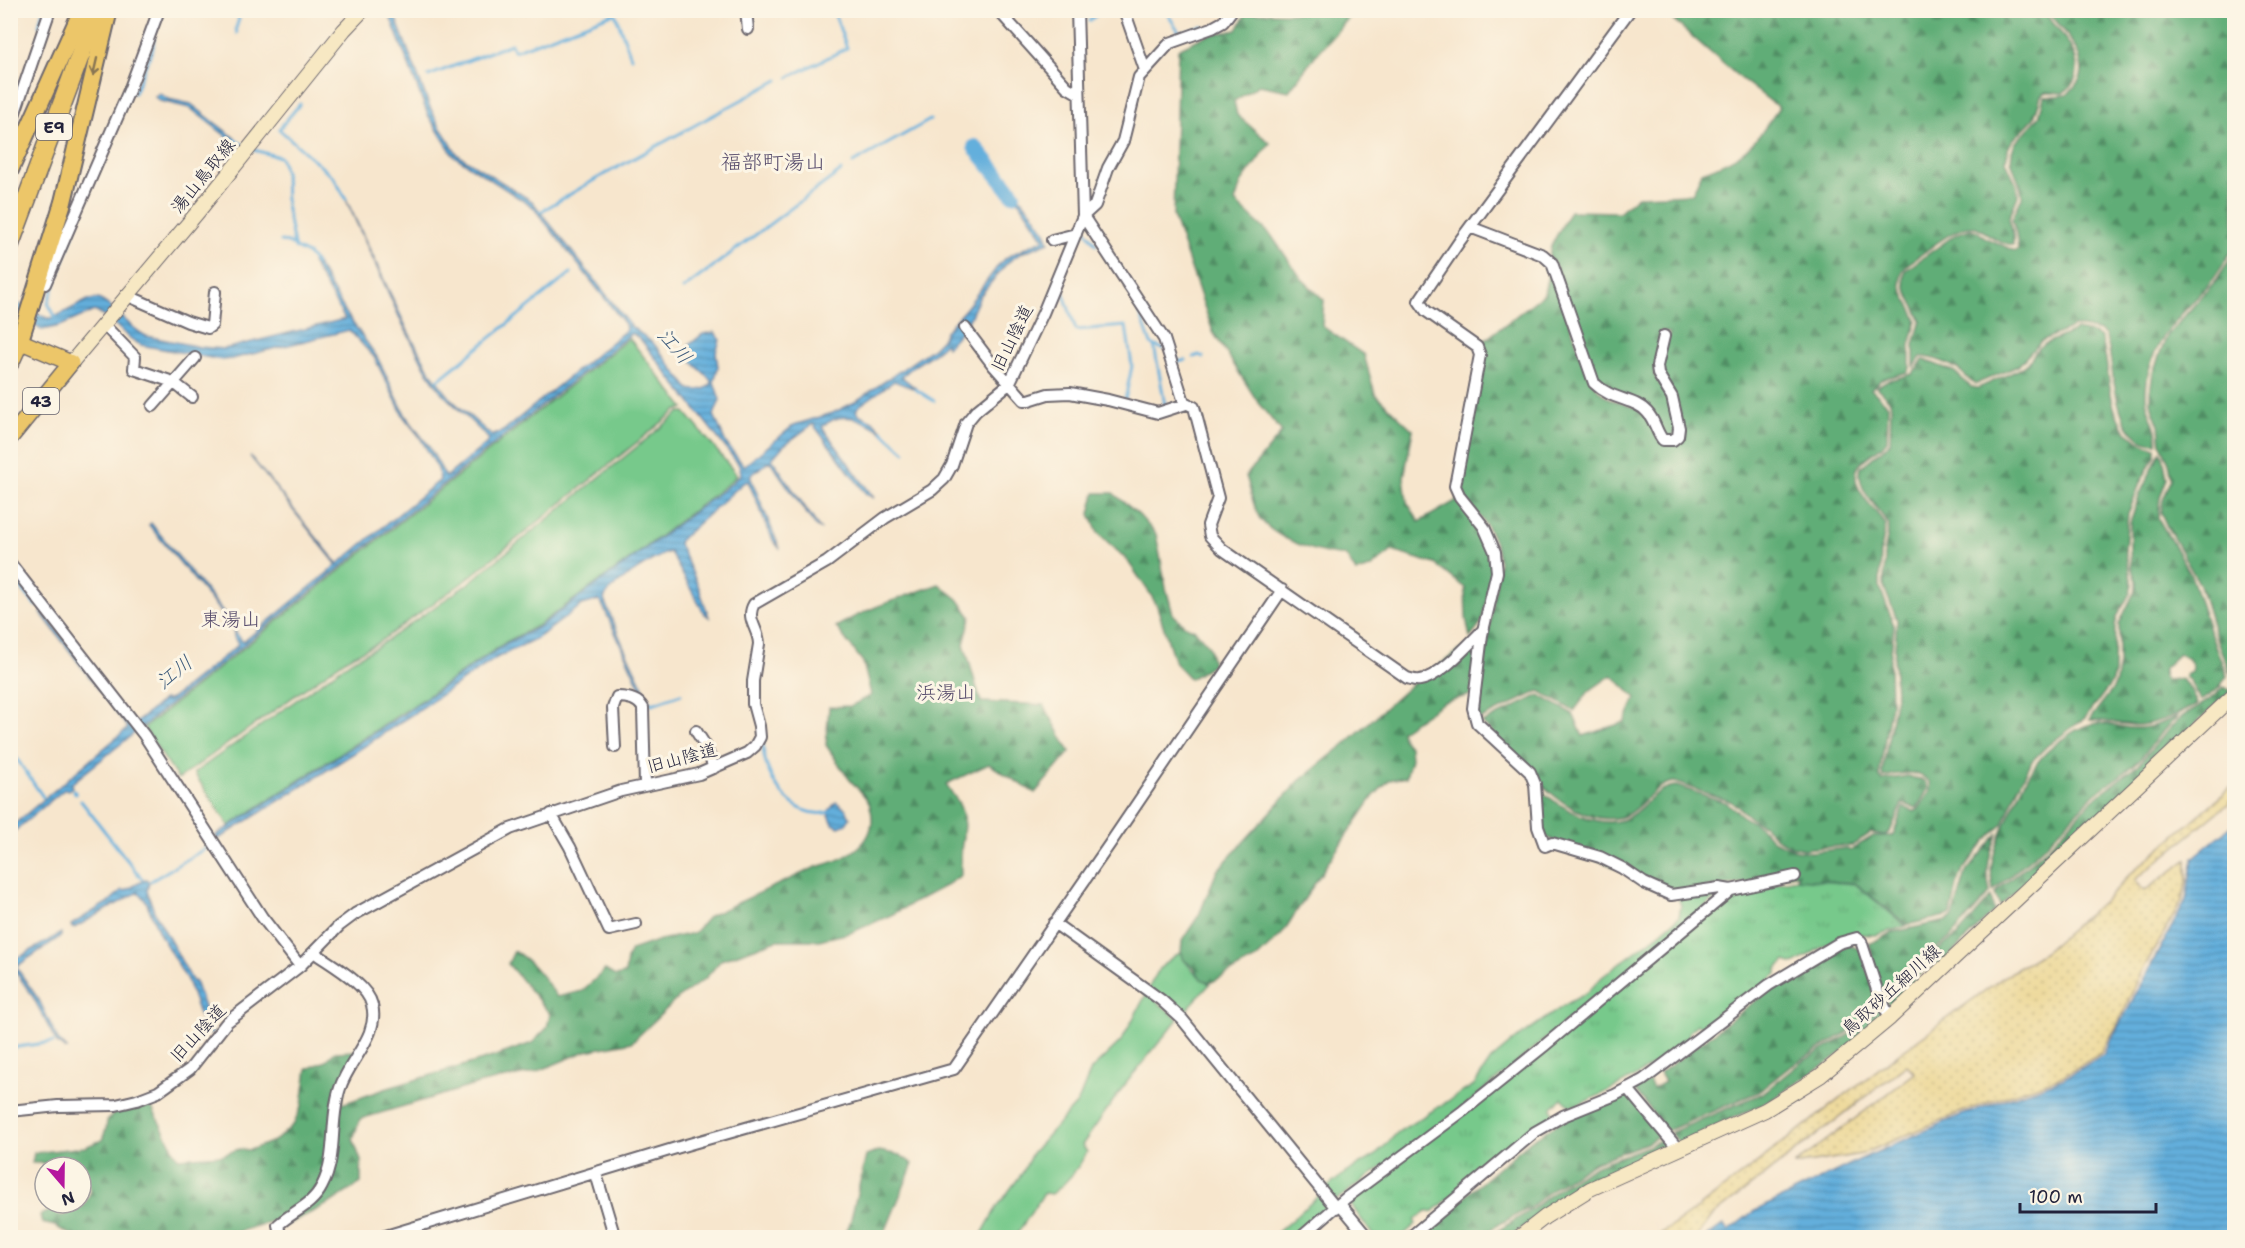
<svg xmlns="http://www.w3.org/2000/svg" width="2245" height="1248" viewBox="0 0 2245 1248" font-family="'Shantell Sans','Klee One',sans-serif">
  <defs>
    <pattern id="forest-firs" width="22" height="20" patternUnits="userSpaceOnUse" patternTransform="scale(1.5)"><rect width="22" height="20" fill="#61ad77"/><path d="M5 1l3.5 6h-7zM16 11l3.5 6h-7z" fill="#508c63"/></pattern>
    <pattern id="sand-dots" width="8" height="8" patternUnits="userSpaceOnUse" patternTransform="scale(1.5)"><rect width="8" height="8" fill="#eeda9e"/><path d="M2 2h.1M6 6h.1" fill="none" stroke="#ccbb89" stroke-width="1.8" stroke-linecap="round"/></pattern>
    <pattern id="park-tufts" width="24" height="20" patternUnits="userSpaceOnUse" patternTransform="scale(1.5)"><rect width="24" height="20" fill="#77c98b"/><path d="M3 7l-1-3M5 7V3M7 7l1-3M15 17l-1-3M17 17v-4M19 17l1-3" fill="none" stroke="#67ac79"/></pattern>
    <pattern id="water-rules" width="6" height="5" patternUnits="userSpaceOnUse" patternTransform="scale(1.5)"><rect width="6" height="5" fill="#63afdc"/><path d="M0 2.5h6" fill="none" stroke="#518eb4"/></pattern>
  </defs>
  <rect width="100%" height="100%" fill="#fcf5e5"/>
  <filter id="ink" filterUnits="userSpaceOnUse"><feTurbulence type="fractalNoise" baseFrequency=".0167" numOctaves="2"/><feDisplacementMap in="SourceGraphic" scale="12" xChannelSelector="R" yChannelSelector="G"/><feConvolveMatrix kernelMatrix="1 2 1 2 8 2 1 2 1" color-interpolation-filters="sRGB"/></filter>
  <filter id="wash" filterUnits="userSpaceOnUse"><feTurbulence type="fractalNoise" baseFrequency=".008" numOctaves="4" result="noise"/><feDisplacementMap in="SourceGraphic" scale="24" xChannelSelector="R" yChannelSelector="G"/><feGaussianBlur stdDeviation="1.35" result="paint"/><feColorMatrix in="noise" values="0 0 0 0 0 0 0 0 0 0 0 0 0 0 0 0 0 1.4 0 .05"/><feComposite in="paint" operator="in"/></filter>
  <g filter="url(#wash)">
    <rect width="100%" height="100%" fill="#f7e6cd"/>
    <path fill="#77c98b" stroke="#4c7663" stroke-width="1.5" d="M629,338L684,408L676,411L462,583L376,644L348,658L178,779L144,728Z
      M680,412H685L737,475L730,482L633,557L537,626L506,642L420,701L229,826L194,773L351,661L377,647L466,585Z
      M1724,891L1451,1117L1336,1200L1325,1189L1345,1173L1377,1154L1398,1132L1474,1085L1491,1060L1517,1038L1565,1005L1588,992L1602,977L1659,934L1679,917L1681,905L1678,898Z
      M1180,953C1184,962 1200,979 1210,984L1182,1015L1149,988C1156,972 1164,961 1180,953Z
      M1147,993L1178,1019L1123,1087L1082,1145L1087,1152C1078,1169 1068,1182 1052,1194L1044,1193L1015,1237H988L982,1234L997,1207L1023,1172L1032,1153L1078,1102L1091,1070L1121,1041Z
      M1321,1194L1332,1208L1296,1237L1271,1238Z"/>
    <path fill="url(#forest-firs)" stroke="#426859" stroke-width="1.5" d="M1299,11H1355L1315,56L1289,91L1259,85L1234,101L1237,115L1270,143L1241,183L1235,202L1271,235L1301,278L1324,300L1322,326L1364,355L1375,394L1413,430L1404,477L1407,502L1419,522L1459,499L1489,539L1493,569L1481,624L1470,638L1466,618L1465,588L1435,564L1392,551L1370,568L1356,572L1346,556C1320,554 1279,541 1261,520C1254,512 1250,487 1246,476L1282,432L1259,404L1213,332L1173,216L1178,49L1207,35L1237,30L1246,13H1296Z
      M1663,11H2043C2061,32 2097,69 2063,93L2047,92L2041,96L2034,118L2012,141L2008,149L2006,161L2017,186L2018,196L2009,218L2013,234V245C2001,244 1991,236 1980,229C1963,218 1926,252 1911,262C1888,279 1909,300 1917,320L1910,345V368L1908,372L1882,379L1871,389L1888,405L1887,441C1880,450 1869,454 1861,463C1843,483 1876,509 1886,525L1881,550L1880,587L1894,626L1890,662L1891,703L1879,776L1882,780L1908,776L1925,781L1928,789L1917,808L1902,804L1890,832L1885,835L1871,833L1853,845L1803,849L1791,846L1774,837L1764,825L1754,821L1732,802L1674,782C1654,785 1644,805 1628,814C1596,831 1548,797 1532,772L1482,723L1539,695L1573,714L1583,736L1625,722L1636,698L1612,675L1589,691L1574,711L1539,691L1479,720L1477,715L1499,563C1496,527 1475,515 1458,487L1483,352L1479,345L1544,294L1550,264L1585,368C1590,380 1596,390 1607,397C1626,409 1641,401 1652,426C1656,437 1661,446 1675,443C1686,431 1680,407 1673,394C1668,385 1661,379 1660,369C1659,354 1667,346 1670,333L1661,331L1654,375L1668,396L1677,431L1671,438H1666L1661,433L1655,418L1643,405L1604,389L1597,381L1586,356L1556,266L1549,257L1551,246L1570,211L1619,212L1638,196L1692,194L1702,172C1747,156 1753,145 1779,108L1734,73Z
      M2047,11H2234V247C2228,257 2221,268 2214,278C2187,312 2154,333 2147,380C2146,389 2145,400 2148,408C2152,420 2158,430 2157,443C2114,444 2114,372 2108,344L2105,335L2100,331L2082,327H2074L2041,341L2018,366L1976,384C1969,382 1967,377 1961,372C1953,365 1931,356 1921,357L1914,367V344L1921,320C1916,305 1898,285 1906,270L1956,234L1970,229L1975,230L1988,239L2015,251L2018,250L2016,233L2012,219L2022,197L2021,189L2011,161L2012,151L2016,142L2039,117L2044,97L2067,95C2072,89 2079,83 2081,76C2087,55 2060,25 2047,11Z
      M2234,253V665L2230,673L2216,638L2200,585L2168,529L2161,513L2163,500L2172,478L2169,463L2161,445L2159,426L2150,402V392L2153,372L2167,336L2217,279Z
      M2076,330L2093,333L2101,337C2112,369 2104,415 2134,438C2140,443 2148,445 2155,448V456L2141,481L2128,514L2125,550L2132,584L2130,593L2117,617L2115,626L2114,674L2111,684L2085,718L2047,746L2032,761L2017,790L2003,824L1987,839L1963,870L1957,885L1951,915L1907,925L1855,883L1796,879L1799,873L1743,884L1669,891L1546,837L1541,832L1538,788C1558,806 1602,834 1630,816C1645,807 1657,786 1677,786L1727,803L1745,818L1761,827L1772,840L1796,850L1810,852L1847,848L1851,850L1873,836H1891L1894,833L1903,807L1914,811L1918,810L1930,791V783C1917,768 1900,774 1883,777L1882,773L1896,695L1894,662L1897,620L1884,587L1885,550L1889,525C1878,507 1855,490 1861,467L1890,443L1891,406L1890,401L1876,387L1886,381L1912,374L1923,360H1925L1955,372L1971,387L1978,388L2020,369L2028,363L2038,348L2044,344Z
      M2160,452L2163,456L2167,478L2160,498L2158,518L2191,575L2211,635L2227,676L2219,688L2202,700H2200L2190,681L2185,677V675L2192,672C2195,662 2188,658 2179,654L2164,668L2163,676L2166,680L2181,679L2190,688L2197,704C2182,713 2150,727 2132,725C2117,724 2105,720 2089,720L2113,689L2116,681L2119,664V624L2136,588V581L2131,567L2130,550V523L2139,496Z
      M1095,493H1113L1139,515L1156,534L1166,588L1173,614L1184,625L1195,630L1209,646L1213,664L1190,679L1175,663L1157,606L1149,592L1127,560L1098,533L1090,514Z
      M939,584L958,599L971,617L964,644L981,702L1044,705L1070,752L1035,793L989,764L946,784C949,792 956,796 959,804C967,820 963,834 961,851C960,859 961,867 961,875L945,886L891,915L850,933L819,940H777L721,960L706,978L678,998L632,1042L586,1051L536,1072L482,1083L360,1119L353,1139L361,1161V1183L330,1203L282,1227L319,1198L339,1105L388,1088L496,1056L532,1043L547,1028L550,1014L508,964L514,951C533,962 545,979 557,997L582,991L605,970L615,976L625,974L627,959L631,950L660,940L694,933L709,916L816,867C845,860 881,843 870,806C868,797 856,787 850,780C842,769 834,757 826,745L829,707L851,706L871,695L863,662L836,627C871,606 901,598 939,584Z
      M1480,636L1471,695L1444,702L1401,731L1402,738L1410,747L1411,759L1406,777L1389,780L1373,797L1329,861L1282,934L1256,959L1210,983L1201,979L1194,968L1184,960L1181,953L1182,941L1199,915L1217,871L1299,781L1345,744L1412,684Z
      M2224,687L2231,691L2000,906L1995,894L2000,888L2050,846L2091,801L2138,765L2164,734L2181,717L2209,700Z
      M2178,716L2160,734L2141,758L2120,776L2094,794L2046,845L1993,891C1992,882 1990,873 1992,863C1996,840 2023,782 2037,763C2046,750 2073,729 2088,725C2104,720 2119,728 2134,728C2149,729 2165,722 2178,716Z
      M1998,833C1989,854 1985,870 1990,893L1949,939L1912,966L1883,996L1877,978L1869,944L1893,932L1946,921L1953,917L1966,872Z
      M1991,897L1994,911L1944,961C1929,965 1919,974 1908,986C1901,993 1900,1004 1890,1007L1885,999L1916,966L1958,935Z
      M1848,945L1860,949L1879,1004L1848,1032L1791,1066L1758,1092L1667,1131L1635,1090L1649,1081L1653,1089L1665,1082L1660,1073C1707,1040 1750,1001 1799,971C1815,961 1830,951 1848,945Z
      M1880,1007L1883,1016L1839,1055L1773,1099L1680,1143L1670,1133L1763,1093L1800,1063L1852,1033Z
      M355,1051L320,1185L293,1212L273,1221L221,1237H75L55,1226L42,1223L40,1215L50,1211L62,1216L84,1206L91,1191L81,1167L65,1164L32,1163L34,1153L85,1147L102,1140L106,1129L107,1121L115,1113L151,1106L178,1158L222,1155L239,1149L250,1150L276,1140L294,1124L302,1105L307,1069L326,1061L335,1052Z
      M1628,1095L1662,1134L1647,1143L1595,1162L1556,1186L1530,1208L1498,1225L1482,1237L1416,1238L1530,1141L1560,1122Z
      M1664,1137L1670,1143L1668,1147L1611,1172L1545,1212L1509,1237L1486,1238L1531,1210L1561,1186L1597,1165L1649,1146Z
      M879,1151L900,1155L913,1164L883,1237H844L850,1223L866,1156Z"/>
    <path fill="url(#sand-dots)" stroke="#887e6c" stroke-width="1.5" d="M2234,785V799L2135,880L2144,891L2187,860V881L2182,901L2141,973L2117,1026L2100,1054L2061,1077L1959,1113L1862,1154L1794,1165L1915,1073L1907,1065L1712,1216L1697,1237H1656L1698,1208L1898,1054L2002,978L2045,952L2115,891L2129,875Z"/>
    <path fill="url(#park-tufts)" stroke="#4c7663" stroke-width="1.5" d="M1796,879L1855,884L1906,926L1876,935L1854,934L1841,938L1827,944L1794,964L1785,961L1777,969V974L1707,1027L1697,1024L1689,1032L1688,1041C1651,1068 1615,1091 1571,1107L1562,1098L1552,1107L1553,1115L1501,1155L1494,1154L1484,1163L1483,1169L1434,1211L1426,1212L1414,1220L1416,1224L1401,1237H1374L1349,1202L1721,901L1738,892Z"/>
    <path fill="url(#water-rules)" stroke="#42688c" stroke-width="1.5" d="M388,11H393L429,105L440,127L458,155L532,201L631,326L654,344L689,389C697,391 707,390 712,383C705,368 684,365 689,345L703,334L715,332L720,340L716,352L718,367L714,382L720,400L714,415L726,443L744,466L794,425L833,413L853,403L933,348L943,338L945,332L967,307L1001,262L1009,256L1044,239L1021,204L999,177L1001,175C1015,194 1043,220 1049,242L1021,253L1007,263L980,296L967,324L947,347L945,343C934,357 911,364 902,377L918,390L894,381L858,407L856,411L858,414L873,421L884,433C864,420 842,408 822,427L874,498L866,494L813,424L783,446L772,459L820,529L816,527L770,461L750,476L780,549L773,540L748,481L743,483L678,542L698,585L709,617L704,613L670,552C656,556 605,588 604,600L623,645L651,704L644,696L602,604L599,600L582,605L539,637L498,657L354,753L217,840L215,836L399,717L507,643L537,628L636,556L732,483L741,474L739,465L642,341L632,333L71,784L72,787L68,790L65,789L60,793L11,834V827L128,728L41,613L43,612L133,725L165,699L166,701L172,698L238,645L234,637L233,627L149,525L151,523L234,625L236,633L243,642L337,565L250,456L338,564L440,480L438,469L419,436L404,417L374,357L349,330L232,359L222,360L141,345C122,336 115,319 94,311L60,326L42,330L11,311V300L47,318H53L88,300L98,299C117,307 127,327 146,336L200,347L224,349L345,319L312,263L315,261L348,316L377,357L406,416L428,445L446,477L487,443L489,439L442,393L428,373L401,321L344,195L408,331L431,373L452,400L492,436L503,431L626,330L625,324L533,207L454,156L428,115Z
      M159,93L168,99L191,104L237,140L235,143L190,108L160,101L155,97Z
      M836,802L846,809L850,818L846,824L839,827L833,824L828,812Z
      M2234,824V1237H1706L1723,1225L1728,1231L1753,1212L1859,1160L1959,1116L2063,1079L2103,1055L2186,900L2193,858Z
      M146,879L149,882L147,891L154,911L193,982L195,981L213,1034H206L187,980L159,933L146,901L138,892L74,928H72L71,925L110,901L122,890L125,891Z
      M61,933V936L16,967L39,1000L58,1040L67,1049H65L57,1043L33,997L11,965V956L20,957Z"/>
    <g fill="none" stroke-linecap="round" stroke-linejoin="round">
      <path stroke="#63afdc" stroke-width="3" d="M234,10L239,19L236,28L237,33
        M1165,10L1180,33L1202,26
        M1089,21L1102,10
        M39,26L43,10
        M428,76L511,44L514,51L615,13L631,57
        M789,77L847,48L833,10
        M134,93L153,48L154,38
        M300,104L279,129L334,178L346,199
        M233,139L245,146
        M254,150L280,157L285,172L286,205L294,245L295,248L308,254L316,264
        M853,163L930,120
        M540,212L596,179L778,80
        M1085,229L1096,245
        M281,241L294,245
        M1061,285L1076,330L1126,326L1132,366L1125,400
        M683,289L841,171
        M1139,310L1151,344L1163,349
        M57,320L48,303L78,220
        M1154,345L1165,405
        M1175,355L1178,362L1186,360
        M1194,357L1199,355L1203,357
        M438,380L571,273
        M915,389L934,401
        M882,431L905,452
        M10,573L36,606
        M649,702L652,704L681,694
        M763,744C763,777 793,822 830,812
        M10,749L43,797
        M73,790L76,794
        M81,801L142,879
        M151,881L211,845
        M10,1048L53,1042"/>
      <path stroke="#63afdc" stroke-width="16" d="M975,147L1013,194"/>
    </g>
  </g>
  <g filter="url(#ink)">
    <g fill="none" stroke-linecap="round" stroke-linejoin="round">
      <defs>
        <path id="minor" d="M746,10L748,29
          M998,10L1067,87L1079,94
          M1124,10L1145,70
          M1232,10L1223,22L1212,28L1170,43L1139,77L1123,141L1108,168L1095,205L1083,216L1164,339L1184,402L1194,407L1218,498L1208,525L1210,536L1222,549L1407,678C1411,679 1415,681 1420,680C1440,677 1468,645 1483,630
          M1630,10L1459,242L1419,301L1426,311L1477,347L1480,355L1455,486L1460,497L1484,527L1495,552L1497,572L1482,635L1473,708L1477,723L1530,772L1535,784L1538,827L1545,846L1552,843L1600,857L1622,868L1644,883L1671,895L1719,888L1731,890L1795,876
          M10,127L50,10
          M1470,227L1543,255L1552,263L1594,383C1612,401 1635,398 1647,412C1655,420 1656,432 1663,440H1673L1678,436L1679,428L1672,397L1658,374L1657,366L1664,336
          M1052,240L1076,234
          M45,284L130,88L159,10
          M126,295L188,322L208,328L212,325L215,292
          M103,324L135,357L134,369L173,382L192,397
          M965,328L993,365L1024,400H1029L1048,394L1070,393L1108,400L1158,413L1186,404
          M153,406L195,358
          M10,563L144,735L262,917L300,966
          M696,731L705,745L714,768
          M615,747L613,708L617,697C627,697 638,699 643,708L645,785
          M551,814L570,847L609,930L636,924
          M1054,923L1161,1000L1182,1019L1336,1208
          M1627,1088L1678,1149
          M10,1111L58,1106L116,1105L137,1100L158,1092L190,1069L227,1022L300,966L339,926L355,914L510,829L621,791L699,774L747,753L755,746L760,737L759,726L753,704V681L759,644C759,629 745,619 754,604L827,562L885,518L932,490L944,479L952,465L966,423L976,411L1009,384L1043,313L1083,216L1077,10
          M596,1174L615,1238
          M1340,1204L1368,1238
          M281,1238L278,1225C293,1211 312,1206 322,1186C338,1156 329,1120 340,1088C349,1060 380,1035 372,1005C367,984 332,965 315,953
          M379,1238L686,1145L954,1069L1109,845L1282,590
          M1300,1238L1346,1198L1463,1111L1544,1046L1731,890
          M1409,1238L1535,1132L1563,1116L1615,1095L1643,1080L1769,985L1839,943L1857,938L1861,941L1878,993L1890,1018"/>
        <path id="secondary" d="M71,363L197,213L344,30L363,10
          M1518,1238L1545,1217L1590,1189L1765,1110L1820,1076L1890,1018L2234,695"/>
        <path id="primary" d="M10,337L71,363L10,438"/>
        <path id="trunk" d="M10,170L82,10
          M20,340L63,202L109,10"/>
        <path id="motorway" d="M10,244L97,10
          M10,362L20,340"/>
      </defs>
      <use href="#minor" stroke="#6d676e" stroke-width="14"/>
      <use href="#secondary" stroke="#6d676e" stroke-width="16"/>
      <use href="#primary" stroke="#6d676e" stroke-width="18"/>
      <use href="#trunk" stroke="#6d676e" stroke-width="20"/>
      <use href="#motorway" stroke="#6d676e" stroke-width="21"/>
      <use href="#minor" stroke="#fff" stroke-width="10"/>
      <use href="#secondary" stroke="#f7e8c3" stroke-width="14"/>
      <use href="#primary" stroke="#ecc669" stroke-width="15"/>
      <use href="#trunk" stroke="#ecc669" stroke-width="16"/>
      <use href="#motorway" stroke="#ecc669" stroke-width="18"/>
    </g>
    <defs><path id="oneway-shaft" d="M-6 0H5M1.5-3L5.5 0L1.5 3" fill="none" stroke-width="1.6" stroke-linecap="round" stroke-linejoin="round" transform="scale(1.5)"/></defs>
    <use stroke="#877452" href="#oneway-shaft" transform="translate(95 67) rotate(103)"/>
  </g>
  <g text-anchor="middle" stroke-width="6" stroke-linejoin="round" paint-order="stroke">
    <g fill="#fcf5e5" stroke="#63616e" stroke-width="1.5">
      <rect x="36" y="114" width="36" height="26" rx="4.5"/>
      <rect x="23" y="388" width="36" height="26" rx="4.5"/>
    </g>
    <g font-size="16" font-weight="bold" fill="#22223b">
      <text x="54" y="133">E9</text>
      <text x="41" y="407">43</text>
    </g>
    <g font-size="18" fill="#22223b" stroke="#fcf5e5">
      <text transform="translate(203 176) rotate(-51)" y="6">湯山鳥取線</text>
      <text transform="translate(1012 338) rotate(-64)" y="6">旧山陰道</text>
      <text transform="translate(682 758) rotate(-15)" y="6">旧山陰道</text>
      <text transform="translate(1891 990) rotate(-42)" y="6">鳥取砂丘細川線</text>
      <text transform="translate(198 1033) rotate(-47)" y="6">旧山陰道</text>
    </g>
    <g font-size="20" font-style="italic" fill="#3c5a7b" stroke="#fcf5e5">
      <text transform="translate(675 346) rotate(49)" y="7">江川</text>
      <text transform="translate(174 672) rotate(-39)" y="7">江川</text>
    </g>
    <g font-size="20" fill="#574c6c" stroke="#fcf5e5">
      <text x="231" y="626">東湯山</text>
      <text x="946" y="699">浜湯山</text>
    </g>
    <g font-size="21" fill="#574c6c" stroke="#fcf5e5">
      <text x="773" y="169">福部町湯山</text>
    </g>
  </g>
  <rect width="2245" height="1248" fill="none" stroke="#fcf5e5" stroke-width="36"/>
  <g transform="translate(63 1185) rotate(160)"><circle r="28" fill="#fcf5e5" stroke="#a5a1a1" stroke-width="1.5"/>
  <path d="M0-4.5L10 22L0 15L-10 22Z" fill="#b5179e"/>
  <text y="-9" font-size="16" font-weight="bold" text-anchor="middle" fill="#22223b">N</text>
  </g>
  <path d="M2020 1203v9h136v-9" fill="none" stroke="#22223b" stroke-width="3"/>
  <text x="2029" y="1203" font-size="18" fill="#22223b" stroke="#fcf5e5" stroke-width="4.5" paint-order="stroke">100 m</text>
</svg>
